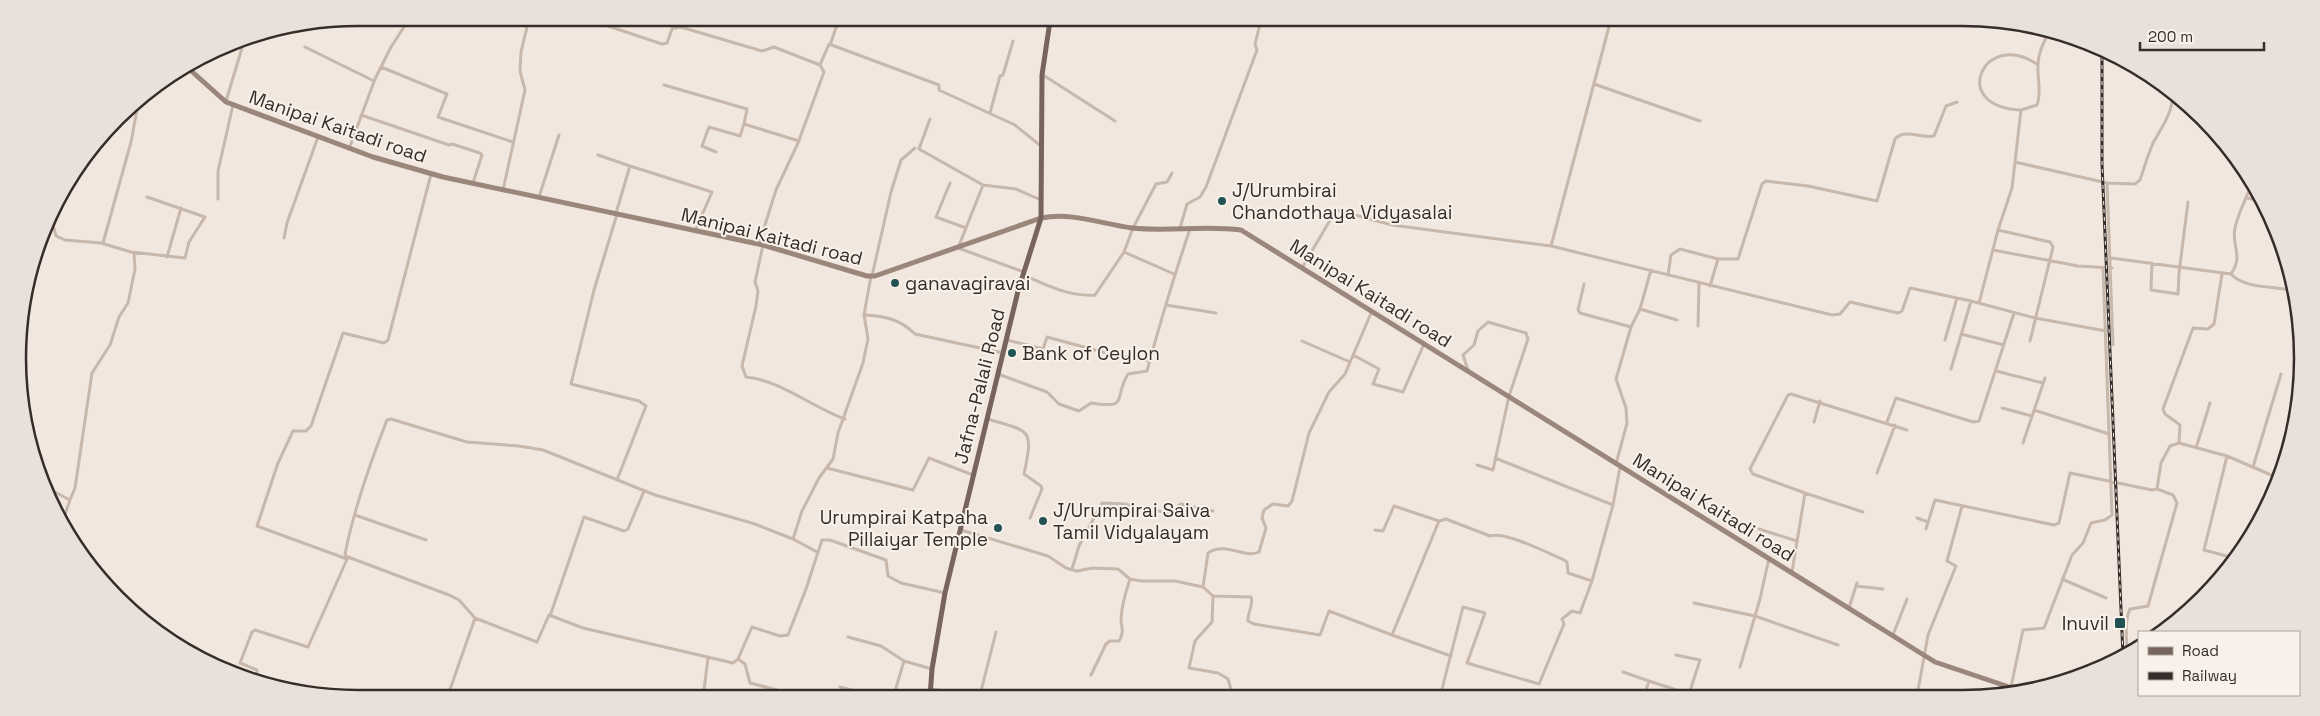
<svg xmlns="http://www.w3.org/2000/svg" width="2320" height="716" viewBox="0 0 2320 716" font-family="'Space Grotesk',sans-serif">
  <rect width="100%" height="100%" fill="#f1e7de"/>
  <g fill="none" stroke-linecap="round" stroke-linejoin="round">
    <path stroke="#c8b7ab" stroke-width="3" d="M599,23L662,44L667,43L672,29L677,27L684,28L762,51L774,47L820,65
      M666,23L676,28
      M2050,30C2044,42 2038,52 2038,65C2037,79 2042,91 2037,105L2021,110L2015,162L2107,183L2113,345
      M830,45L838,22
      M305,47L374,81
      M381,67L447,94L438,117L513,142
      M1043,75L1115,121
      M1594,84L1700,121
      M664,85L747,109L744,124L799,141
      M226,101L245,38
      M2021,110C1947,107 1985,27 2038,65
      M990,113L1000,76L1003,75L1013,41
      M361,115L449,145L452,144L480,153L482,155L473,183
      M930,119L919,149L983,185L1016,189L1041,200
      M349,149L375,79L391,47L406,24
      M716,152L702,146L709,127L740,136L744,124
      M598,155L630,166L616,213
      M2015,162L2012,188L1998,230L2050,242L2053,247L2030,341
      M630,166L712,192L695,231
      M950,183L936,217L966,228
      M2107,183L2135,184L2140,180C2144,168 2148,155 2153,143C2162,127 2173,112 2173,93
      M983,185L958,248L1024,272
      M503,190L525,90L520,71L521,52L528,23
      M539,197L559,135
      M2247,198L2262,201
      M218,199V171L233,105
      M617,214L594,290L571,384L639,401L646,406L617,480
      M47,226L54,228L56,236L65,240L101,243L131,252L185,258L189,242L205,217L147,197
      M1180,228L1187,204L1200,197L1206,187L1257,50L1255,44L1261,20
      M284,238L287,223L318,137
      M103,243L131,142L139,99
      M759,244L776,190L798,143L824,72L820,65L829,44L939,85V90L1015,125L1042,147
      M763,245L755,282L758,291L756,306L742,366L746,377C777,379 814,408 845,419
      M1551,246L1832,315L1840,314L1850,302L1898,313L1902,311L1910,288L1971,301L2035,318L2106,331
      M1993,250L2078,266L2112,268
      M1124,252L1174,274
      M167,257L181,208
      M2111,258L2231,274C2244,255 2231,246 2235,228C2238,213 2247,197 2252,183
      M2152,263L2151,290L2178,294L2179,273L2188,202
      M1302,268L1336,210L1392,225L1551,246L1611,19
      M2222,274L2214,324L2208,329L2193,328L2163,409L2165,414L2180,425L2179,443L2227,456L2276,477
      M2231,274C2244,289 2276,286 2295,291L2297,301
      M1023,275C1046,285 1070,297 1095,295L1124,252L1133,228L1156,184L1167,182L1172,173
      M1668,275L1671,255L1680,249L1718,259H1738L1762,184L1766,181L1808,186L1877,201L1895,139C1905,128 1922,139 1934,136L1946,106L1957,102
      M872,276L891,192L901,160L915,148
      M1584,284L1578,310L1580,313L1631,327
      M1710,286L1718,259
      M1979,303L1998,230
      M1166,305L1216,313
      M1640,309L1677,320
      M864,315C885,316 900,319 915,334L1003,353
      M1698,326L1699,284
      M1961,334L2004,345
      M1007,340L1043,349L1047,337L1106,353L1149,361
      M1945,340L1957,298
      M1302,341L1350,362
      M1353,355L1379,369L1373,384L1403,392L1424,344
      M1951,369L1971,301
      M1468,370L1463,355L1474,345L1478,331L1488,322L1526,333L1528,339L1509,396L1493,470L1477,465
      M1996,371L2043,383
      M998,374L1047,392L1059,404L1079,411L1091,403C1130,409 1113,399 1128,374L1147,371C1160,323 1174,276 1190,229
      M2002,408L2032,416
      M2034,410L2109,434
      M988,419C1030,432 1034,427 1024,474L1041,486L1042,489L1030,518
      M1814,422L1820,401
      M1887,422L1896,398L1973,422L1979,421L2014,313
      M2023,443L2045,378
      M2196,448L2210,403
      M2227,456L2204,550L2234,558
      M1495,458L1613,505L1620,467
      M1616,464L1627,423L1626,408L1616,379L1631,327L1640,309L1651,270
      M2253,467L2281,374
      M827,468L913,490L929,458L973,475
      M1877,473L1895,425
      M49,489L70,500L63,520
      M1805,493L1863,512
      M70,500L75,488L92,373L110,345L119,317L128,303L135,269L134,253
      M355,515L426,540
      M1917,518L1928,522
      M1759,529L1797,541
      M1926,529L1935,500L2054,525L2059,523L2070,473L2152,490L2157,489
      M961,530L1048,556L1066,568L1077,571L1093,568L1118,569L1130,579L1141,581H1175L1203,587L1213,596L1212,622L1195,641L1189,668L1218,673L1228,679L1233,697
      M1375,530L1383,531L1394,506L1439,521
      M793,539L802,511L819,478L833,459L838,433L863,363L868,339L864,315L871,276
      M347,558L345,554C354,509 370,463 387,420L391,419L467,442L519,446L543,450L655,495L755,524L793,539L817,552
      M347,559L257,526L278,463L293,431H306L311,426L343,333L384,343L388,340L431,174
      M1072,569L1079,546L1102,503L1124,504L1174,514L1177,513L1178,506L1181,504L1213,511
      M1792,572L1805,493L1753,474L1750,469L1788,395L1791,394L1907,430
      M2062,579L2106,598
      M1856,586L1883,589
      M1203,587L1208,553C1226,541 1244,559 1259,552L1266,528L1262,518L1264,510L1273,504L1288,506L1292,501L1309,433L1329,392L1345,374L1372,311
      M1213,596L1251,597C1254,605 1247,613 1248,621L1254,624L1320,635L1329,611L1392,635
      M1694,603L1755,616L1838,645
      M1849,608L1857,583
      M550,616L584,517L624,531L628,529L644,491
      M1893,635L1907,599
      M848,637L881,646L904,661L932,669
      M2127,653C2127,639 2124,622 2130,609L2148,606L2177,503L2173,495L2157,489L2161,463L2170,446L2179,443
      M1676,655L1700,660L1689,694L1696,696
      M1451,656L1392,635L1439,521L1446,519L1490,536C1505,531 1548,553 1564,560L1567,562L1568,573L1592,581
      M738,659L745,664L750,683L777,690
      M1740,667L1760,599L1769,558
      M1623,672L1649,681
      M1091,675L1106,644L1110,641H1119C1125,631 1121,628 1121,618C1122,605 1126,591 1130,579
      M256,681L257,670L240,663L252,632L255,630L308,647L348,557L449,595L459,600L475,618L537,642L549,615L583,628L733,663L738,659L752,627L780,636L788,635L806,589L822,540H830L886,560L888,576L901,583L945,593
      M840,687L882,698
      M2011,687L2023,630L2044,628L2072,555L2083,543L2091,523L2105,520L2112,515L2103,268
      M931,689L990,697
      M980,695L996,632
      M1644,696L1649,681L1689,694
      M1917,696L1928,635L1956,566L1947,561L1962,506
      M1440,697L1463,607L1485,613L1467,663L1539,684L1564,624L1562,619L1572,611L1580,613L1592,581L1613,505
      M447,698L475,618
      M703,698L708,658
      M893,698L904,661"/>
    <path stroke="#9b867c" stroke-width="5" d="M188,68L226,102L373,157L443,177L763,245L867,276H875L1041,218C1073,212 1101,224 1132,228C1168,232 1205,225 1241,230L1935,662L2021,691"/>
    <path stroke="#77645c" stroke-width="5" d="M930,697L932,669L945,593L1018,291L1041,218L1042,75L1050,21"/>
    <defs>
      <path id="rail" d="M2102,49V164L2123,656"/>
    </defs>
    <use href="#rail" stroke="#362d2a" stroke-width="3"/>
    <use href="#rail" stroke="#f8f1ea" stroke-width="1" stroke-dasharray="4" stroke-linecap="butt"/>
  </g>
  <g fill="#225354" stroke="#f8f1ea" stroke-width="2">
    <circle cx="1222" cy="201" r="5"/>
    <circle cx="895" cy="283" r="5"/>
    <circle cx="1012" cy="353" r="5"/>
    <circle cx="1043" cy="521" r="5"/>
    <circle cx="998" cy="528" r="5"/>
    <rect x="2114" y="617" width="12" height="12" rx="2.5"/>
  </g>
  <g text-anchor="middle" stroke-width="4" stroke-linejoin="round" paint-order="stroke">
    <g font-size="19" fill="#362d2a" stroke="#f8f1ea">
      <text transform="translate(338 126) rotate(19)" y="7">Manipai Kaitadi road</text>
      <text transform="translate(772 236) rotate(14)" y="7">Manipai Kaitadi road</text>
      <text transform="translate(1371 293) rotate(32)" y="7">Manipai Kaitadi road</text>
      <text transform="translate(979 386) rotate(-76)" y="7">Jafna-Palali Road</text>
      <text transform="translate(1714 507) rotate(32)" y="7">Manipai Kaitadi road</text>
    </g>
    <g font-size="19" fill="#362d2a" stroke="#f8f1ea" text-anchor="start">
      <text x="1232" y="197">J/Urumbirai<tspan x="1232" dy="22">Chandothaya Vidyasalai</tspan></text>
      <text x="905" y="290">ganavagiravai</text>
      <text x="1022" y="360">Bank of Ceylon</text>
      <text x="1053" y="517">J/Urumpirai Saiva<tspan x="1053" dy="22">Tamil Vidyalayam</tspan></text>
      <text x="988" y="524" text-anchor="end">Urumpirai Katpaha<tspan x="988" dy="22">Pillaiyar Temple</tspan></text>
      <text x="2109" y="630" text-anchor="end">Inuvil</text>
    </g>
  </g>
  <path d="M0 0H2320V716H0ZM358 26H1962A332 332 0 0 1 2294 358V358A332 332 0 0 1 1962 690H358A332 332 0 0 1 26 358V358A332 332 0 0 1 358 26Z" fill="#e8e1db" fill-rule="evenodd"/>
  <path fill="none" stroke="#362d2a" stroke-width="2.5" d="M358 26H1962A332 332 0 0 1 2294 358V358A332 332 0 0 1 1962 690H358A332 332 0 0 1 26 358V358A332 332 0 0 1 358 26Z"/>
  <rect x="2138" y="631" width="162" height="65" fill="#f8f1ea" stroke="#aaa39d"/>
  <rect x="2148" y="647" width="25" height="8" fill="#77645c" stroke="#aaa39d"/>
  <text x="2182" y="656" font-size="15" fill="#362d2a">Road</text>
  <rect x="2148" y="672" width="25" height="8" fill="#362d2a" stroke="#aaa39d"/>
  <text x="2182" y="681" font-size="15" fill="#362d2a">Railway</text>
  <path d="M2140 42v8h124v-8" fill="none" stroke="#362d2a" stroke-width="2.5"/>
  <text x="2148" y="42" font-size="15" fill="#362d2a" stroke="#f8f1ea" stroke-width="4" paint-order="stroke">200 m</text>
</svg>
